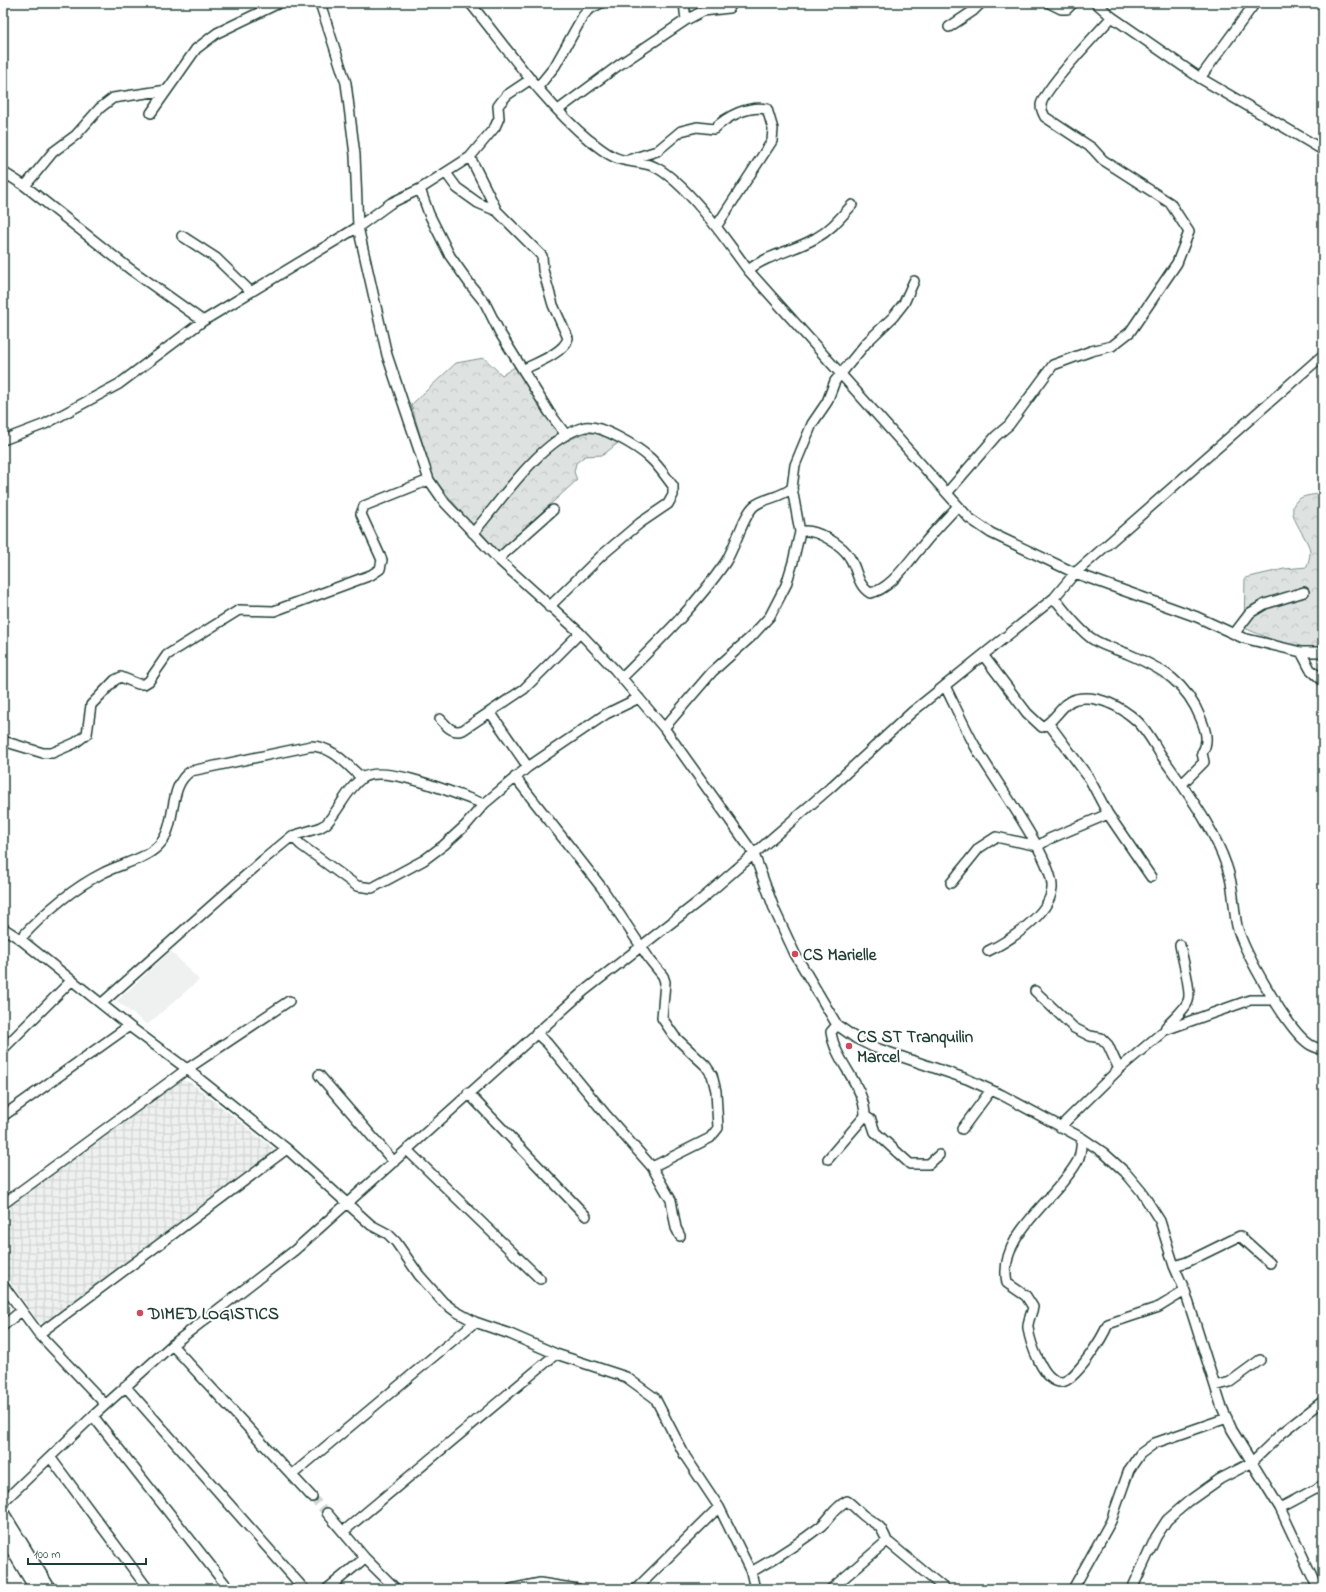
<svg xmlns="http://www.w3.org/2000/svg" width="1326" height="1592" viewBox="0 0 1326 1592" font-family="'Indie Flower',sans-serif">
  <defs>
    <pattern id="industrial-grid" width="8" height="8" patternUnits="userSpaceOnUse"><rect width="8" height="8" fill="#eef1f0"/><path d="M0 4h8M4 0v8" fill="none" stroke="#ccd0ce"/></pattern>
    <pattern id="forest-crowns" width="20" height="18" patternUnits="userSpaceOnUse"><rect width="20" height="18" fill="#dee3e2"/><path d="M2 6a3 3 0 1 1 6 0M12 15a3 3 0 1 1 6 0" fill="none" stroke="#bec4c2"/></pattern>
  </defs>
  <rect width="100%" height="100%" fill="#fff"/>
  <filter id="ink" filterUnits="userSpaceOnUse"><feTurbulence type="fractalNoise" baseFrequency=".025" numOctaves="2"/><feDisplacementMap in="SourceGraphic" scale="8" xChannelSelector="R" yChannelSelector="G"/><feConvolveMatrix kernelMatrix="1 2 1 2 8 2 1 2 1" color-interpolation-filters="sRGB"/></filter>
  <g filter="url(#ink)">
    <path fill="#eef1f0" d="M171,951L199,980L147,1025L117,1001Z"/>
    <path fill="url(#industrial-grid)" d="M182,1080L191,1083L273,1148V1153L44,1323H39L3,1272V1211Z"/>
    <path fill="url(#forest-crowns)" stroke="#7e908b" d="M484,358L502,375L518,365L561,435L532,456L473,526L433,478L411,405L456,363Z
      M584,433H600L618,443L603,455L585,456L576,463L574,472L577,480L498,552L481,532L541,457L565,442Z
      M1323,493V648C1296,652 1269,638 1244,628L1245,578L1284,569L1307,567C1308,563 1310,557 1310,552C1310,538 1280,511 1299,499C1304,495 1316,495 1323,493Z"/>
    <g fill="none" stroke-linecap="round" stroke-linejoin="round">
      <path stroke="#d2d8d6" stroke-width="9" stroke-dasharray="9 4.5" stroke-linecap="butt" d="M312,1497L327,1513"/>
      <defs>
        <path id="minor" d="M320,3L346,83L355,155L358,227L387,355L429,480L445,503L498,559L580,633L615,670L664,728L754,854L775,911L795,954L837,1025L857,1039L873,1047L967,1079L1002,1095L1082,1138L1104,1153L1125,1172L1141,1191L1160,1221L1174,1266L1185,1291L1221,1405L1232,1430L1280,1508L1318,1589
          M470,3C506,47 545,104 589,140C596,145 605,153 614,157C626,163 642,161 655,167C687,183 726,240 748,270L969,518L991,533L1075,573L1197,617L1243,638L1301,652H1323
          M684,3L686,20
          M1049,3L1061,9H1067L1073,3
          M1096,3L1112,17L1200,78L1323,150
          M949,27L973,11L981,3
          M1200,78L1255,3
          M538,87L555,66L583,16L588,10L601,3
          M558,110L619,65L686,20L703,11L729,8L733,3
          M151,113L196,49L217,33L279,3
          M470,157L497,211L542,256L543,270L553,305L568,338C565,352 537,363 524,369
          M628,160L657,151L681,131L697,127L714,129C727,116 749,105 767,109L773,129L772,141L716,227
          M3,172L25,186L130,269L203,321
          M446,173L457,188L478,203L497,211
          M25,186L53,152L76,135L100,108L113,98L167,90
          M420,189L429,214L450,256L472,287L485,303L500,333L549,412L566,435
          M182,236L216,258L250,291
          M748,270C769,254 794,251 816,238C831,230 841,217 852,205
          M3,440L45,424L119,384L203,321L358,227L391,203L420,189L470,157L495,127L499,118L498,106L501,102L507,95L531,79
          M947,493L996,436L1009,425L1053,365L1091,351L1112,346L1130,332L1177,263L1189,232L1170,203L1103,160L1092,148L1045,117C1043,113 1041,110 1041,105C1043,90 1099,31 1112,17
          M800,532C814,527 843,545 850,558C858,571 857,585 870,593C891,590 909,560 923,545C934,531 946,519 958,506
          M473,533C501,501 542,437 585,427C600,424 638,447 650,458C659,466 666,477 673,486V495L668,504L640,523L601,556L549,607
          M498,559L553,510
          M1054,598C1066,612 1077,628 1091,638C1102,646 1116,649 1128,654C1163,669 1186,682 1201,719C1206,731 1209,742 1202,753L1204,762L1182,784
          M1234,634L1250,613L1265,604L1304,592
          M1301,652L1310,669L1323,681
          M983,655L1027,713L1042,727C1056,721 1061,703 1076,699C1097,694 1122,707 1137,721C1147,730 1154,744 1161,755C1186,791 1213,826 1227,867C1234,886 1233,907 1237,926C1244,952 1287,1029 1309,1044C1313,1047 1319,1048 1323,1050
          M622,678C659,641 696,605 725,563C735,548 743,516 754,506C764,498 780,498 792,488L795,465L812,424L827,402L835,381L867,342L893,317L904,303L914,281
          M945,686C955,706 964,726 975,746C991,776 1055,860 1052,889C1049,915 1009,941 988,951
          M490,712L528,767
          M440,719C447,726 452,734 463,730L524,689L580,633
          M1049,724L1089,778L1108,814L1151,877
          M664,728L712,672L752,636L770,616L786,585L793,562L800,532L792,488
          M3,741L43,753H52L75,743L87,734L91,705L115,680L121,677L138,684H144L149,681L167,655L239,610L274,611L371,575L380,569L382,560L361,514L364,506L429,480
          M515,777L602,888L650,960L663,976L665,982L662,1018L675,1037L706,1066L712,1075L716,1091L718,1128L710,1138L652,1167
          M292,836L301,845L357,886L372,888L424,860L444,845L466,825L484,804L528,767L606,714L639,698
          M951,883L979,848L996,837L1038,846L1049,839L1108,814
          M3,928L20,939L129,1026L187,1069L287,1149L371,1225L388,1234L396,1242L419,1275L443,1302L455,1311L475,1322L510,1334L556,1354L626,1377L655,1398L685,1456L719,1507L751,1572L755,1589
          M20,939C44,913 71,889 103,873C120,864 144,860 158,846C179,826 166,787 191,771L311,746C332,746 347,765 362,778
          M1035,991L1074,1028L1090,1036L1101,1038L1108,1045L1119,1069
          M102,1003L263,860L292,836L319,828L326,824C339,810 347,789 362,778C385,763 458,795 484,804
          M1165,1030L1166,1027C1172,1020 1185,1010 1188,1001C1192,992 1182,957 1180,945
          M536,1033L547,1043L607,1116L652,1167L671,1200L676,1228L680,1236
          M3,1049L72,980
          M319,1075L394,1162
          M468,1093L586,1216
          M3,1116L129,1026
          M865,1116L871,1120L875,1132L910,1164H929L939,1155
          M1060,1127L1119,1069L1165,1030L1250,1000H1275
          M962,1129L991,1090
          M1082,1138C1081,1146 1081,1156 1077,1162C1056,1200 997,1235 1007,1283L1026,1296L1033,1307C1032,1313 1027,1322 1028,1328C1030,1342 1043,1382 1061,1382C1075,1382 1103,1337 1108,1324L1159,1307L1185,1291
          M407,1150L540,1279
          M828,1159L865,1116C865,1085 835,1062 831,1032L837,1025
          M3,1204L187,1069L289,1001
          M1174,1266L1187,1262L1240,1236L1270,1263
          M3,1285L39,1334L105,1404
          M3,1326L21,1311
          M39,1334L287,1149
          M172,1345L312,1497
          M125,1386L304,1589
          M1215,1386L1230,1382L1260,1360
          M93,1416L229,1589
          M50,1457L148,1589
          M293,1474L475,1322
          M3,1502L93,1416L172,1345L295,1250L584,991L703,898L830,788L912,712L1054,598L1075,573L1323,355
          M1280,1508L1323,1485
          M3,1511L51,1589
          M327,1513L365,1558L396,1589
          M344,1531L556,1354
          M751,1572C776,1558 798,1544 821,1526C832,1517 832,1509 847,1501C853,1505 858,1511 864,1516C879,1527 879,1522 887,1541L945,1589
          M327,1589L365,1558
          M511,1589L540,1583L578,1589
          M636,1589L719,1507
          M831,1589L887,1541
          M1073,1589L1111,1521L1129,1470L1140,1454L1155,1443L1227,1418
          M1132,1589L1156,1537L1167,1520L1189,1501L1220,1479L1251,1463L1282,1433L1323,1401"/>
        <path id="trunk" d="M3,1531L38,1589"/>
      </defs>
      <use href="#minor" stroke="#1f3d34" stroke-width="12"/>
      <use href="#trunk" stroke="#1f3d34" stroke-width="18"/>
      <use href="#minor" stroke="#fff" stroke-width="9"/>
      <use href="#trunk" stroke="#fff" stroke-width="15"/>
    </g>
  </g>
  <g fill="#d1495b" stroke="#fff" stroke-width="1.5">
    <circle cx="795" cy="954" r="4"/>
    <circle cx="849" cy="1046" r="4"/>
    <circle cx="140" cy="1313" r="4"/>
  </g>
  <g text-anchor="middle" stroke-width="4" stroke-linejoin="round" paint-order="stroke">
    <g font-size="17" font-weight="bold" fill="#1f3d34" stroke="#fff" text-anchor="start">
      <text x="803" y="960">CS Marielle</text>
      <text x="857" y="1042">CS ST Tranquilin<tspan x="857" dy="20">Marcel</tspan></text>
      <text x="148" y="1319">DIMED LOGISTICS</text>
    </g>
  </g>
  <rect width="1326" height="1592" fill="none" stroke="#fff" stroke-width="16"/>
  <rect x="8" y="8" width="1310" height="1576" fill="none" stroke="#1f3d34" stroke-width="1.5" filter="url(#ink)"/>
  <path d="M28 1558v6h118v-6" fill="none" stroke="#1f3d34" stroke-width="2"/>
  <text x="34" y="1558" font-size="12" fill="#1f3d34" stroke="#ffffff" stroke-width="3" paint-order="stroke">100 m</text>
</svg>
